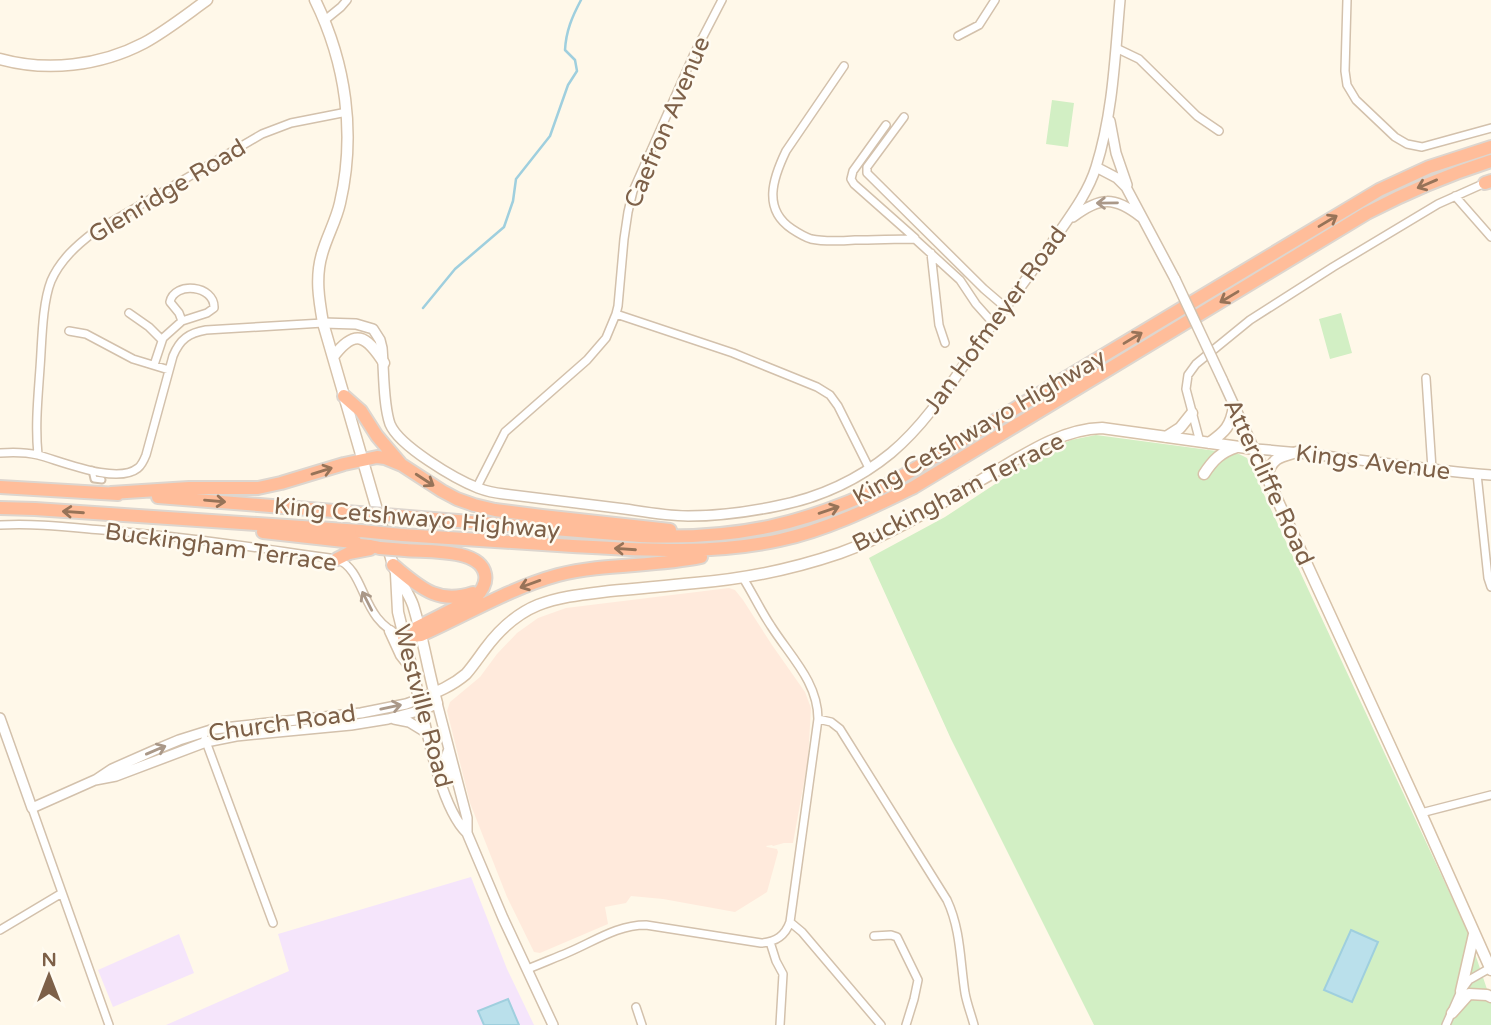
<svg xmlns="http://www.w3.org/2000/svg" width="1491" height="1025" viewBox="0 0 1491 1025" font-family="'Varela Round',sans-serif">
  <rect width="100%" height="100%" fill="#fff8e9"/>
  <path fill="#ffeadc" d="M729,588L735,590L743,600L772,645L805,692L811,708L808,760L793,843H784L773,846L772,845L766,846L767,847L777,849L778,852L767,892L735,912L663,899L631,896L626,903L605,907L608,924L540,953L534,952L507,897L470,803L447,711L450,702L480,677L497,654L517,633L538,618L566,608Z"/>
  <path fill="#f5e5fb" d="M471,877L507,969L534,1025H166L289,971L278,934Z
    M179,934L194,973L113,1007L98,970Z"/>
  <path fill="#d2efc4" d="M1052,100L1074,103L1068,147L1046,144Z
    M1341,313L1352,353L1330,359L1319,319Z
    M1096,435L1239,454L1247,458L1467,930L1491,1001V1025H1094L951,739L869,558L945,517L1044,452L1071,440Z"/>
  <path fill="#bae0eb" stroke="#9fcfde" stroke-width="2" d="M1351,930L1378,942L1352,1002L1324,990Z
    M508,999L519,1025H484L478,1011Z"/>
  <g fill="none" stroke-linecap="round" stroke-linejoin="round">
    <path stroke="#9fcfde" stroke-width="2.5" d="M423,308L455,269L504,227L513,201L516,179L550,136L568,85L577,71L575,60L565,50C566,31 572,17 581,0"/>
    <defs>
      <path id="pedestrian" d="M92,470L94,479L102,480"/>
      <path id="minor" d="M1347,0L1345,71L1347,85L1356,100L1395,137L1407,144L1422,147L1491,128
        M325,20L341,7L347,0
        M958,36L979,25L995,0
        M1116,48L1139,59L1197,116L1219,131
        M844,66L786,151C773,178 762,209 792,229C798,233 805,237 811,239C825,242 841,241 855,240C875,240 895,239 915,239L960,280L976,304L993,323
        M904,117L867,167V173L984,289L1005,307
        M886,125L853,171L851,179L854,184L915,238
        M1455,196L1491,237
        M931,253L939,325L945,343
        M129,313L149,327L162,340
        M616,314L733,353L817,387L830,395L838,406L869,468
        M69,331L86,334L133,359L169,370
        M154,365L163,338L182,321L207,313L214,308C215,285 174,281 170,302L179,313L182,321
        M1426,378L1432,469
        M1200,442L1186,389L1188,375L1196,364L1250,320L1333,267L1438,204L1485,183
        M0,453C13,452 25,452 38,455C61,461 117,485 138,468C142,465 144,460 146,455L173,356C180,339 189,333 206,330L323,323
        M38,455C35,426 38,397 40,368C42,342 42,304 51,281C60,260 77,245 94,232L262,134L291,123L347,112
        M1477,474L1488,578L1491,587
        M477,487L505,432L587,360L606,338L616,314L618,306L624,239L628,212L633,191L694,54L722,0
        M0,525C34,523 68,527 102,530C181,536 258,548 337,559C368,572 359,621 404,637
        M743,578C753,594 761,611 771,626C790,656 818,682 818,719L831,722L840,729L947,900C961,930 960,961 965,993C967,1004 971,1014 974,1025
        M205,739L273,923
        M32,808L109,1025
        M1421,813L1491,795
        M790,922L802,932L881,1025
        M0,930L62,893
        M874,936L891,935L897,937L918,980L914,999L906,1025
        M770,942L776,961L783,974L780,1025
        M528,969C542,963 555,958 569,952C595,941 617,925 646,925L761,943C776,942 785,936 790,922L818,719
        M636,1007L642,1025
        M1446,1025L1461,991L1469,980L1490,968"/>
      <path id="tertiary" d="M1110,121L1116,153L1127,185
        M1096,167L1117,178L1126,187L1175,279
        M1073,217C1100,197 1114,196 1141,217
        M323,323L356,324L373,329L380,340L382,348C384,370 383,404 390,424C399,446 455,479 478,488C486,491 495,493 504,494C544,499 584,504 625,509C645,512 667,516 688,516C717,516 748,512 777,506C818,498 858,480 891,453C934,417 961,366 995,321C1017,291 1040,262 1060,231C1074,211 1089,190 1096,167C1113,113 1115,56 1120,0
        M1222,379L1254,449C1333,454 1412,469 1491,475
        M437,703L467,818V833
        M0,718L32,808L95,780L116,776L206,742L236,736L351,725L388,719L422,710C429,743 443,810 467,833L503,918L553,1025
        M394,719L409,722L427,733
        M97,779L112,769L155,750L179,740L214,729L361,713L406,704L420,699
        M441,782L448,779L444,762L449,749"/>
      <path id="secondary" d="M315,0C346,63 356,134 340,203C336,221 327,236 322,254C315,277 319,300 323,323L393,565C398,580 408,591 413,605C423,637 428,671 437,703
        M0,59C47,72 100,66 144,43C166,31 186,15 207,0
        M333,357C355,328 366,335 384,363
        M1166,437L1180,428L1192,413
        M1209,443C1225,432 1231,426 1234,406
        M1204,474C1213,460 1221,452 1237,447
        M1267,475C1273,457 1280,457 1297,452
        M396,574L398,612L422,710L437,703
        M390,631L401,655L408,664
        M420,699C437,692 452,686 466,674C473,666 479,657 485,649C499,630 516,614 538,605C561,596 586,594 610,591C639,588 667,586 695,583C745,579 793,569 840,553C890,535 935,507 981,480C1018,459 1058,429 1102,428L1254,449L1421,813L1491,970
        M1461,991L1474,934
        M1452,1013L1469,994L1487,995L1491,997"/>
      <path id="motorway" d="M1485,183L1491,181
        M344,396L361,411L377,436L400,463
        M0,487L118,494
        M111,493L189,488H258L281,483L344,464L377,457L385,458L402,465L442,491L457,499L474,505L495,510L542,516L670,530
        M158,497L359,513
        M0,508L35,509L361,531
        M397,516L640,536C735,540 805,525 891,483L1379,190L1429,167L1491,147
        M263,532L353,542L380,548
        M402,535C459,539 516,542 573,546C642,550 711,555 780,540C827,530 871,508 914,487L1367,213C1407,192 1447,175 1491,161
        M405,550C426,552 480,548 485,574C487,583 481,592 475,598L416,628
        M337,559L349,553L370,549
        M393,565C420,587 437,605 473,593
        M404,637L421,635C466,615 510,588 558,575C605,563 654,567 701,557"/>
    </defs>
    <use href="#pedestrian" stroke="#d3c1ac" stroke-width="9"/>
    <use href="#minor" stroke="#d3c1ac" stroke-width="10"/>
    <use href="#tertiary" stroke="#d3c1ac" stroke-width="12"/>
    <use href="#secondary" stroke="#d7c2a9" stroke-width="13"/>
    <use href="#motorway" stroke="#ddd6cf" stroke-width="16"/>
    <use href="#pedestrian" stroke="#fff" stroke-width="5"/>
    <use href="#minor" stroke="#fff" stroke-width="7"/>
    <use href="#tertiary" stroke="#fff" stroke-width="9"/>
    <use href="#secondary" stroke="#fff" stroke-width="10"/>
    <use href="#motorway" stroke="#ffbd9a" stroke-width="12"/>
    <defs>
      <path id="tertiary-bridge" d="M1175,279L1222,379"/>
      <path id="motorway-bridge" d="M359,513L397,516
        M361,531L402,535
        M380,548L405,550"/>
    </defs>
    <use href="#tertiary-bridge" stroke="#d3c1ac" stroke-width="12" stroke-linecap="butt"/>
    <use href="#motorway-bridge" stroke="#ddd6cf" stroke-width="16" stroke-linecap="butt"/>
    <use href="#tertiary-bridge" stroke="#fff" stroke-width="9"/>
    <use href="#motorway-bridge" stroke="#ffbd9a" stroke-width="12"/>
  </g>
  <defs><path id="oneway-shaft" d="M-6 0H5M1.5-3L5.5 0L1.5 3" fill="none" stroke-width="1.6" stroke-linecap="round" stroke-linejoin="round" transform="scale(1.75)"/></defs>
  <g stroke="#977358">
    <use href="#oneway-shaft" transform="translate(1427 184) rotate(157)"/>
    <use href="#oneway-shaft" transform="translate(1328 221) rotate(-31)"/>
    <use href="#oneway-shaft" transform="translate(1229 297) rotate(149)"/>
    <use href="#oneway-shaft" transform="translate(1133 338) rotate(-31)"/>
    <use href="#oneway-shaft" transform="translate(322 471) rotate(-17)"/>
    <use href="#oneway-shaft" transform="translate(425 480) rotate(33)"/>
    <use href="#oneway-shaft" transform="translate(215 501) rotate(5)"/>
    <use href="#oneway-shaft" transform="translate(829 510) rotate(-19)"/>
    <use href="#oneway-shaft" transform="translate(73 512) rotate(-176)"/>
    <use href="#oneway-shaft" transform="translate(625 549) rotate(-176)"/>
    <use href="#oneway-shaft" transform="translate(530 584) rotate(160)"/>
  </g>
  <g stroke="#aa9888">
    <use href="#oneway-shaft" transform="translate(1107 203) rotate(179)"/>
    <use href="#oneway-shaft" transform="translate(367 601) rotate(-117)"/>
    <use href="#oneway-shaft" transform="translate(391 707) rotate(-12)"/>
    <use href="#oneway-shaft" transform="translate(156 750) rotate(-23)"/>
  </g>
  <g text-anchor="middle" stroke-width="5" stroke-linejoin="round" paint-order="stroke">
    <g font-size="24" fill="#7d6048" stroke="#fffbf1">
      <text transform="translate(667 122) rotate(-67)" y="8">Caefron Avenue</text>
      <text transform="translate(167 191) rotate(-31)" y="8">Glenridge Road</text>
      <text transform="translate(995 320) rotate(-54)" y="8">Jan Hofmeyer Road</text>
      <text transform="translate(979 427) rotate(-30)" y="8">King Cetshwayo Highway</text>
      <text transform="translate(1373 462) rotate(7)" y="8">Kings Avenue</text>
      <text transform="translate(1269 482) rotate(65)" y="8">Attercliffe Road</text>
      <text transform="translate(958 492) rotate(-27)" y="8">Buckingham Terrace</text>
      <text transform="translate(417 518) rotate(5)" y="8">King Cetshwayo Highway</text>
      <text transform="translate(221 547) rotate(8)" y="8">Buckingham Terrace</text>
      <text transform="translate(423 706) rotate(75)" y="8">Westville Road</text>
      <text transform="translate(282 723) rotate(-8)" y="8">Church Road</text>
    </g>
  </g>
  <g transform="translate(49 976)" stroke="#fffbf1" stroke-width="5" paint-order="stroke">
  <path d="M0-5L12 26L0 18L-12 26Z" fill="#7d6048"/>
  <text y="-10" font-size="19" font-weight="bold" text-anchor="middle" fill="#7d6048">N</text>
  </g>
</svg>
